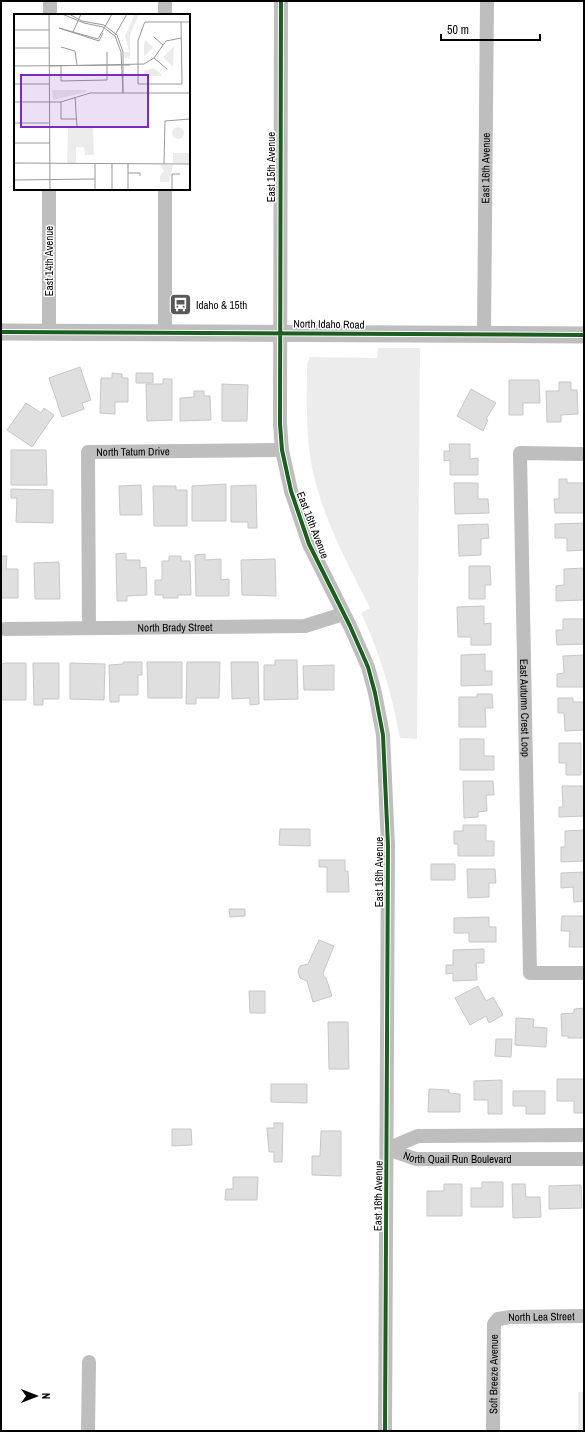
<svg xmlns="http://www.w3.org/2000/svg" width="585" height="1432" viewBox="0 0 585 1432" font-family="'Archivo Narrow',sans-serif">
  <rect width="100%" height="100%" fill="#fff"/>
  <path fill="#ececec" d="M378,348H420L417,739L400,738C392,694 380,653 361,613L370,608C349,566 325,523 314,476C305,440 307,401 307,364L310,357L377,358Z
    M578,1392H584V1431H578Z"/>
  <path fill="#dfdfdf" stroke="#c7c7c7" d="M80,367L91,400L82,403L84,409L62,417L49,378Z
    M112,373L122,374V378H128V402H115V414L100,413L101,378H112Z
    M136,373H153V383H136Z
    M163,379H172V420L147,421L146,384H163Z
    M509,380H539L540,403H523V415H509Z
    M559,382H571V390H577L578,414L561,415V422H547L546,391H559Z
    M222,384L248,385L247,421H222Z
    M471,389L496,403L486,419L488,420L483,431L457,416Z
    M194,391H204V396H210L211,420L180,421V398L194,397Z
    M26,403L41,413L44,408L54,415L32,447L7,430Z
    M449,444H470V459L478,458V475H450V460L444,461V451H450Z
    M11,450H46L47,485H11Z
    M559,479H567V483H584V513H555L554,499H559Z
    M454,483H478V499H488L489,513L455,514Z
    M226,484V521H192V486Z
    M141,485L142,515H120L119,486Z
    M256,485L257,528H248V522H231V486Z
    M153,486H176V490H187V526H154Z
    M11,489L53,490V523L16,522L17,498H11Z
    M584,523V550L567,551V538H555V524Z
    M488,524L489,538L481,539V555L459,556L458,525Z
    M126,553V560H140V568L146,567L147,595L127,596V601H117L116,554Z
    M205,554V560L221,559V580L229,579V596H196L195,555Z
    M1,556H7L6,569H18V598H1Z
    M169,556H181V561H190L191,595H178V598H163V595H155V580H162V561H169Z
    M275,559L276,596L242,595L241,560Z
    M59,562L60,599H35L34,563Z
    M469,566H490L491,585H485V599H469Z
    M584,568V600L556,601V586L564,585V569Z
    M484,606V624L491,623V645H471V637H458L457,607Z
    M563,619H584V644L557,645L556,630H563Z
    M485,654V671H492V685L461,686V655Z
    M584,655V687H557V674L564,673L563,656Z
    M275,660H297L298,699L264,700V665H275Z
    M123,662H142V675H138V695H119V702H110L109,665L123,664Z
    M147,662H182V698H148Z
    M187,662H220L219,698H196V704H186Z
    M231,662H258L259,704L250,705V698L232,699Z
    M5,663H26V700H1V664Z
    M33,663H59V699H43V705H34Z
    M70,663L105,664L104,700L70,699Z
    M334,665V690H304L303,666Z
    M477,694H492L493,708H485L486,727H459V697H477Z
    M558,698H573V702H584V730L565,731L564,713H558Z
    M460,739H484V756H494V770H460Z
    M559,743H581V775H566V763H559Z
    M463,781H493L494,795H486L487,811L478,812V817L464,818Z
    M562,786H584V816L559,817V807H563Z
    M463,825H486V841H494V856H458V844H454V831H463Z
    M280,829H310V846L279,845Z
    M584,830V861L561,862V847H565V831Z
    M319,860H345V871H348L349,892H327V867H319Z
    M431,864H455V880H431Z
    M467,869H495L496,883H489V897L468,898Z
    M584,872V901L574,902L573,887L561,888V873Z
    M229,909H245V916L230,917Z
    M562,916H584V947H569L570,931H561Z
    M489,917V927H496V942H469V933H454V918Z
    M319,940L334,946L323,973L324,977L326,978L332,996L313,1002L307,981L300,978L298,971L300,966L308,964Z
    M484,949V963H476L477,980L453,981V973L446,974V965H453V950Z
    M478,986L486,1001L493,997L503,1015L489,1023L486,1016L470,1025L455,998Z
    M249,991H265V1013H250Z
    M584,1008V1038H568V1036H562L561,1014L574,1013V1009Z
    M516,1018L534,1019L533,1027L547,1028L546,1047L515,1045Z
    M328,1022H348L349,1069H329Z
    M496,1039H512L511,1057L495,1056Z
    M557,1079H584V1113H574V1101H557Z
    M502,1080V1114H488V1100H474V1081Z
    M271,1084H307V1103L271,1102Z
    M429,1089L449,1090V1093L460,1094V1112H428Z
    M513,1091H545V1114H526V1106H513Z
    M274,1123H283L282,1162H274V1152H269L267,1128H274Z
    M172,1129H191L192,1145L172,1146Z
    M321,1131H341V1176L312,1175V1156H320Z
    M233,1177H258L257,1200H225L226,1189H233Z
    M482,1182H503V1207H471V1188H482Z
    M444,1184H462V1216H427V1191H444Z
    M512,1184H525L526,1197H540L541,1217L513,1218Z
    M581,1185L582,1208L549,1209V1186Z"/>
  <g fill="none" stroke-linecap="round" stroke-linejoin="round">
    <g stroke="#bebebe" stroke-width="14">
      <path d="M165,1V15"/>
      <path d="M281,1L280,424L282,450L291,491L309,544L350,626L368,667L375,693L383,735L388,846L385,1431"/>
      <path d="M50,15V1"/>
      <path d="M165,189V333"/>
      <path d="M49,333V189"/>
      <path id="s1" d="M484,334L487,1"/>
      <path id="s2" d="M584,454L520,453L530,973H584"/>
      <path id="s3" d="M89,628L88,452L282,450"/>
      <path id="s4" d="M5,629L305,626L343,614"/>
      <path d="M387,1149L418,1136L584,1135"/>
      <path id="s5" d="M387,1149L416,1159H584"/>
      <path d="M88,1431L89,1362"/>
      <path id="s6" d="M493,1431L494,1324L498,1319L511,1317L584,1316"/>
    </g>
    <path stroke="#bebebe" stroke-width="17" d="M1,332L584,335"/>
    <defs>
      <path id="cycleway" d="M281,1L280,424L282,450L291,491L309,544L350,626L368,667L375,693L383,735L388,846L385,1431
        M1,332L584,335"/>
    </defs>
    <use href="#cycleway" stroke="#fff" stroke-width="6"/>
    <use href="#cycleway" stroke="#1b5e20" stroke-width="4"/>
  </g>
  <defs>
    <symbol id="bus-square" viewBox="-11 -11 22 22"><rect x="-9" y="-9" width="18" height="18" rx="4" fill="#595959" stroke="#fff"/><path d="M-5-6H5V4H4V6H2V4H-2V6H-4V4H-5ZM-3.5-4V0h7V-4ZM-3.5 1.2v1.5H-2V1.2ZM2 1.2v1.5H3.5V1.2Z" fill="#fff"/></symbol>
  </defs>
  <g fill-rule="evenodd">
    <use href="#bus-square" x="168" y="292" width="25" height="25"/>
  </g>
  <g text-anchor="middle" stroke-width="3" stroke-linejoin="round" paint-order="stroke">
    <g font-size="11" fill="#000" stroke="#fff">
      <text transform="translate(271 167) rotate(-90)" y="4">East 15th Avenue</text>
      <text dy="4" stroke="none"><textPath href="#s1" startOffset="166">East 16th Avenue</textPath></text>
      <text transform="translate(49 261) rotate(-90)" y="4">East 14th Avenue</text>
      <text transform="translate(329 324) rotate(1)" y="4">North Idaho Road</text>
      <text dy="4" stroke="none"><textPath href="#s3" startOffset="221">North Tatum Drive</textPath></text>
      <text transform="translate(313 525) rotate(69)" y="4">East 16th Avenue</text>
      <text dy="4" stroke="none"><textPath href="#s4" startOffset="170">North Brady Street</textPath></text>
      <text dy="4" stroke="none"><textPath href="#s2" startOffset="319">East Autumn Crest Loop</textPath></text>
      <text transform="translate(379 872) rotate(-90)" y="4">East 16th Avenue</text>
      <text dy="4" stroke="none"><textPath href="#s5" startOffset="72">North Quail Run Boulevard</textPath></text>
      <text transform="translate(378 1196) rotate(-89)" y="4">East 16th Avenue</text>
      <text dy="4" stroke="none"><textPath href="#s6" startOffset="157">North Lea Street</textPath></text>
      <text dy="4" stroke="none"><textPath href="#s6" startOffset="57">Soft Breeze Avenue</textPath></text>
    </g>
    <g font-size="11" fill="#000" stroke="#fff" text-anchor="start">
      <text x="196" y="309">Idaho &amp; 15th</text>
    </g>
  </g>
  <g transform="translate(14 14)">
    <rect width="176" height="176" fill="#fff"/>
    <path d="M121,0H125L116,21V44H110V38H115L111,22ZM131,26L139,33L130,43V32ZM161,31L160,33L159,53L149,43ZM139,54L145,58L148,62H130V57ZM38,76H72V78L39,86ZM158 119a6 6 0 1 1 12 0a6 6 0 1 1-12 0ZM54,114H79L80,141H71L70,133H62V149H53ZM159,139H176V149H159ZM146,151H159L155,168H146V162L150,157Z" fill="#ececec"/>
    <path fill="none" stroke="#999" stroke-width="1" d="M35,0L36,176M48,0L70,9L89,13L101,22L107,38L109,79M55,0L68,7L90,11L103,21L109,38V78M167,8L168,70H124V27L130,10L131,8H176M0,16H35M59,18L67,0M89,19L85,27L45,14L84,25L98,0M101,21L113,0M140,23L149,31M47,33L61,37L63,51M0,34H35M140,44L153,55M0,52L116,51M36,52L130,50L140,44L152,27L167,24M47,52V67L93,66V38M0,70H35M134,79V114M61,83L63,113M0,88H47L76,79H176M47,88V105H62M0,109H35M0,129H36M0,149L176,150M81,150V176M114,150V176M150,150L151,107L176,105M114,159H126V162M0,166L81,165M98,176V150M145,176H168M158,176V160H166"/>
    <path fill="#7b2cbf" fill-opacity="0.15" stroke="#7b2cbf" stroke-width="2" d="M7,61H134V113H7Z"/>
    <rect width="176" height="176" fill="none" stroke="#000" stroke-width="2"/>
  </g>
  <rect width="585" height="1432" fill="none" stroke="#000000" stroke-width="4"/>
  <g transform="translate(36 1396) rotate(90)" stroke="#ffffff" stroke-width="3" paint-order="stroke">
  <path d="M0-3L7 15L0 10L-7 15Z" fill="#000000"/>
  <text y="-6" font-size="11" font-weight="bold" text-anchor="middle" fill="#000000">N</text>
  </g>
  <path d="M441 34v6h99v-6" fill="none" stroke="#000000" stroke-width="2"/>
  <text x="447" y="34" font-size="12" fill="#000000" stroke="#ffffff" stroke-width="3" paint-order="stroke">50 m</text>
</svg>
